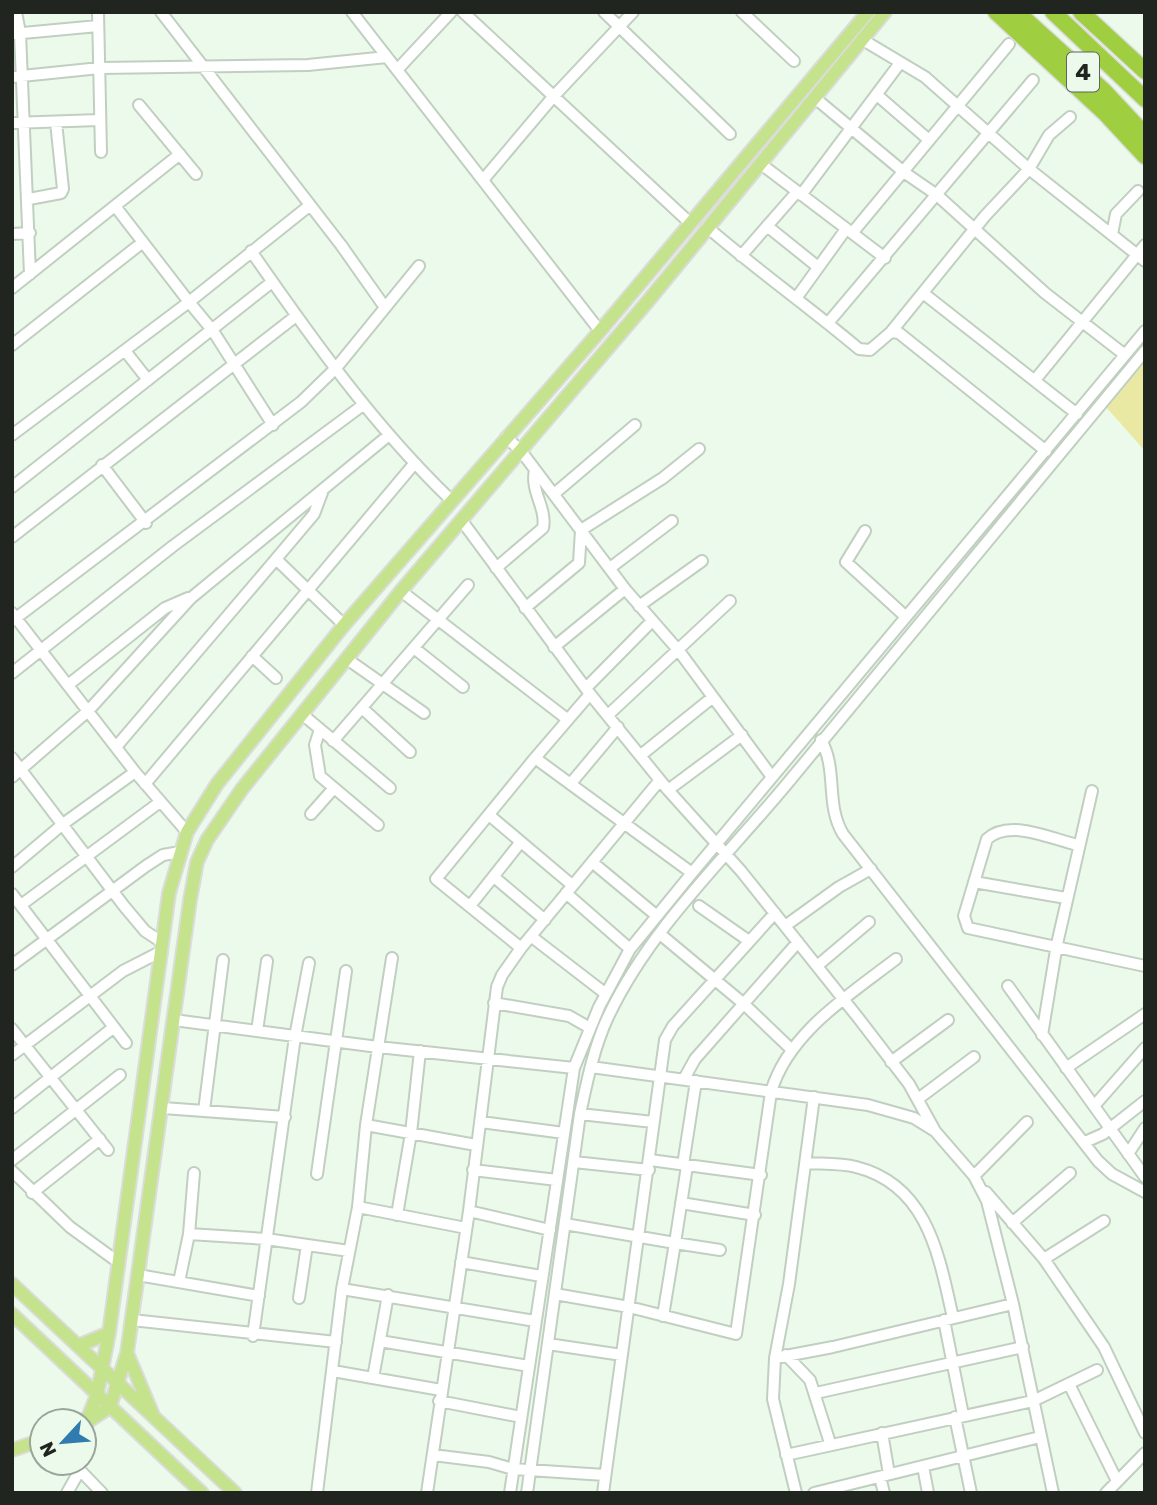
<svg xmlns="http://www.w3.org/2000/svg" width="1157" height="1505" viewBox="0 0 1157 1505" font-family="Rubik,sans-serif">
  <rect width="100%" height="100%" fill="#ecfaec"/>
  <path fill="#eae9a4" d="M1145,362V451L1106,407Z"/>
  <g fill="none" stroke-linecap="round" stroke-linejoin="round">
    <defs>
      <path id="minor" d="M16,12L20,33L30,274
        M98,12L101,152
        M161,12L341,245L384,306
        M352,12L600,331
        M463,12L690,223
        M604,12L730,134
        M742,12L794,61
        M12,34L98,26
        M863,40L925,77L1029,169L1145,261
        M397,70L451,12
        M12,77L100,68L308,65L387,57
        M877,95L929,140
        M815,98L905,173L937,195L1045,293L1125,355
        M139,105L196,174
        M12,123L99,120
        M761,164L885,258
        M483,180L553,97L633,12
        M801,195L900,63
        M29,199L61,193L63,189L56,122
        M767,226L818,267
        M707,227C757,270 809,307 859,349L870,350L891,332L985,216L1029,169L1049,135L1070,117
        M853,232L1009,44
        M12,234L30,233
        M1112,234L1116,214L1138,191
        M251,251C312,339 374,426 451,500
        M741,256L796,193
        M12,288L180,154
        M923,293L1077,414
        M797,297L846,229
        M828,323L1033,80
        M891,332L899,333L1046,451
        M12,345L143,242
        M126,352L148,380
        M1035,380L1145,245
        M273,425L213,331L189,302L309,206
        M12,435L189,302L115,206
        M506,437L521,451L625,589L679,651L772,777
        M102,465L146,523
        M12,487L272,282
        M554,494L635,425
        M462,521L590,694L668,790L741,871L856,1015L909,1084L935,1131
        M865,531L846,562L905,616
        M12,537L296,316
        M276,559L314,514L323,490
        M496,568L543,528C547,508 530,491 535,470
        M610,568L672,521
        M401,591L567,719
        M639,606L702,561
        M525,608L579,563L581,530L663,478L699,449
        M12,613L135,772L187,832
        M12,621L301,402L336,368L419,266
        M554,647L625,589
        M414,648L463,687
        M252,656L276,678
        M347,659L424,713
        M12,673L173,546L363,405
        M68,685L165,608L188,598
        M586,688L652,621
        M362,708L410,752
        M302,714L390,788
        M608,715L730,601
        M320,729L315,745L320,776L378,825
        M821,740C838,770 825,804 843,834L1098,1161L1112,1174L1145,1192
        M333,741L468,585
        M116,747L276,559L344,625
        M641,755L713,697
        M12,758L124,906L145,931L163,943
        M535,758L590,694
        M12,777L88,711L191,598L389,435
        M572,782L618,727
        M145,784L414,464
        M668,790L742,735
        M311,814L334,788
        M489,815L572,885
        M1078,845C1051,839 1009,818 987,839L964,916L968,928L1145,966
        M592,862L657,916
        M12,867L63,824L135,772
        M494,877L545,920
        M974,882L1066,898
        M566,893L630,949
        M12,894L126,1043
        M21,905L160,802
        M470,906L520,843
        M699,906L749,941
        M785,926L839,887L871,869
        M660,934L744,1004L792,1050
        M532,937L606,994
        M521,948L436,879L535,758L692,873
        M12,965L146,866L163,855L180,852
        M817,966L869,922
        M1008,986L1094,1106
        M494,1003L569,1016L590,1028
        M174,1020L378,1047L574,1068
        M12,1029L108,1150
        M257,1031L267,961
        M1042,1035L1057,944L1092,791
        M1145,1048L1094,1106L1145,1177
        M12,1055L123,971L162,951
        M891,1062L948,1020
        M591,1067L868,1105L914,1118L935,1131L974,1176L987,1201L1013,1304L1053,1493
        M1066,1068L1145,1014
        M684,1079L695,1059L798,942
        M918,1099L974,1057
        M12,1108L114,1027
        M163,1108L285,1117
        M204,1111L223,960
        M580,1114L653,1122
        M481,1122L564,1133
        M366,1125L476,1145
        M1085,1142L1103,1134L1145,1101
        M1128,1154L1145,1128
        M12,1160L120,1075
        M650,1160L761,1175
        M574,1162L649,1170
        M807,1163C822,1164 841,1163 856,1167C928,1185 939,1256 953,1318
        M683,1165L696,1081
        M687,1166L675,1243L720,1250
        M473,1170L557,1180
        M12,1171L70,1227L118,1262
        M317,1174L346,971
        M974,1176L1027,1122
        M986,1192L1044,1259L1104,1347L1145,1433
        M32,1193L100,1139
        M681,1203L755,1215
        M358,1207L466,1228
        M469,1211L550,1230
        M397,1215L411,1133L420,1051
        M1012,1223L1070,1173
        M565,1224L675,1243L663,1316
        M189,1234L266,1239L349,1251
        M1044,1259L1104,1221
        M461,1262L541,1276
        M138,1275L259,1296
        M179,1282L189,1234L194,1173
        M342,1289L535,1321
        M555,1294L629,1307L736,1334L771,1092C788,1033 849,995 896,959
        M299,1298L307,1245
        M132,1320L336,1342
        M944,1320L963,1415
        M253,1336L295,1037L309,963
        M380,1341L529,1366
        M548,1344L622,1355
        M786,1355L810,1380L830,1443
        M775,1358L833,1347L1013,1304
        M333,1371L441,1390
        M373,1378L388,1295
        M1069,1384L1117,1481
        M816,1393L1023,1347
        M439,1401L521,1417
        M955,1417L971,1493
        M882,1433L889,1474
        M433,1455L489,1462L513,1469L605,1475
        M786,1455L1033,1401L1097,1370
        M73,1463L102,1493
        M923,1466L928,1493
        M880,1477L884,1493
        M67,1493L80,1470
        M317,1493L342,1289L358,1207L366,1125L392,958
        M427,1493L469,1211L497,987L502,975L521,948L660,780
        M510,1493L574,1068L599,1007L630,949L692,873L1145,331
        M527,1493L580,1114C587,1081 594,1047 608,1017C651,926 728,856 791,779C909,636 1027,493 1145,351
        M603,1493L665,1040L673,1026L775,913
        M796,1493L773,1399L775,1358L789,1284L814,1097
        M814,1493L1040,1437
        M1106,1493L1145,1453"/>
      <path id="major" d="M12,1284L235,1493
        M12,1314L202,1493
        M78,1346L109,1333
        M127,1353L153,1415
        M86,1423L97,1395L109,1333L169,893L187,832L217,784L344,625L600,331L868,12
        M84,1424L110,1407L127,1353L190,900L197,862L207,840L242,789L401,591L648,301L885,12
        M12,1450L42,1440"/>
      <path id="highway" d="M996,12L1106,114L1145,156
        M1017,12L1104,91L1145,135
        M1053,12L1145,99
        M1081,12L1145,71"/>
    </defs>
    <use href="#minor" stroke="#c1cfc1" stroke-width="14"/>
    <use href="#major" stroke="#dbdcdb" stroke-width="16"/>
    <use href="#highway" stroke="#dbdcdb" stroke-width="19"/>
    <use href="#minor" stroke="#fff" stroke-width="10"/>
    <use href="#major" stroke="#c5e28c" stroke-width="12"/>
    <use href="#highway" stroke="#9fcf40" stroke-width="16"/>
  </g>
  <g text-anchor="middle" stroke-width="5" stroke-linejoin="round" paint-order="stroke">
    <rect fill="#ecfaec" stroke="#5d655d" stroke-width="2" x="1067" y="52.5" width="32" height="39" rx="5"/>
    <g font-size="23" font-weight="bold" fill="#202520">
      <text x="1083" y="80">4</text>
    </g>
  </g>
  <rect width="1157" height="1505" fill="none" stroke="#202520" stroke-width="28"/>
  <g transform="translate(63 1442) rotate(244)"><circle r="33" fill="#ecfaec" stroke="#9aa59a" stroke-width="2"/>
  <path d="M0-5L12 26L0 18L-12 26Z" fill="#317caf"/>
  <text y="-10" font-size="19" font-weight="bold" text-anchor="middle" fill="#202520">N</text>
  </g>
</svg>
